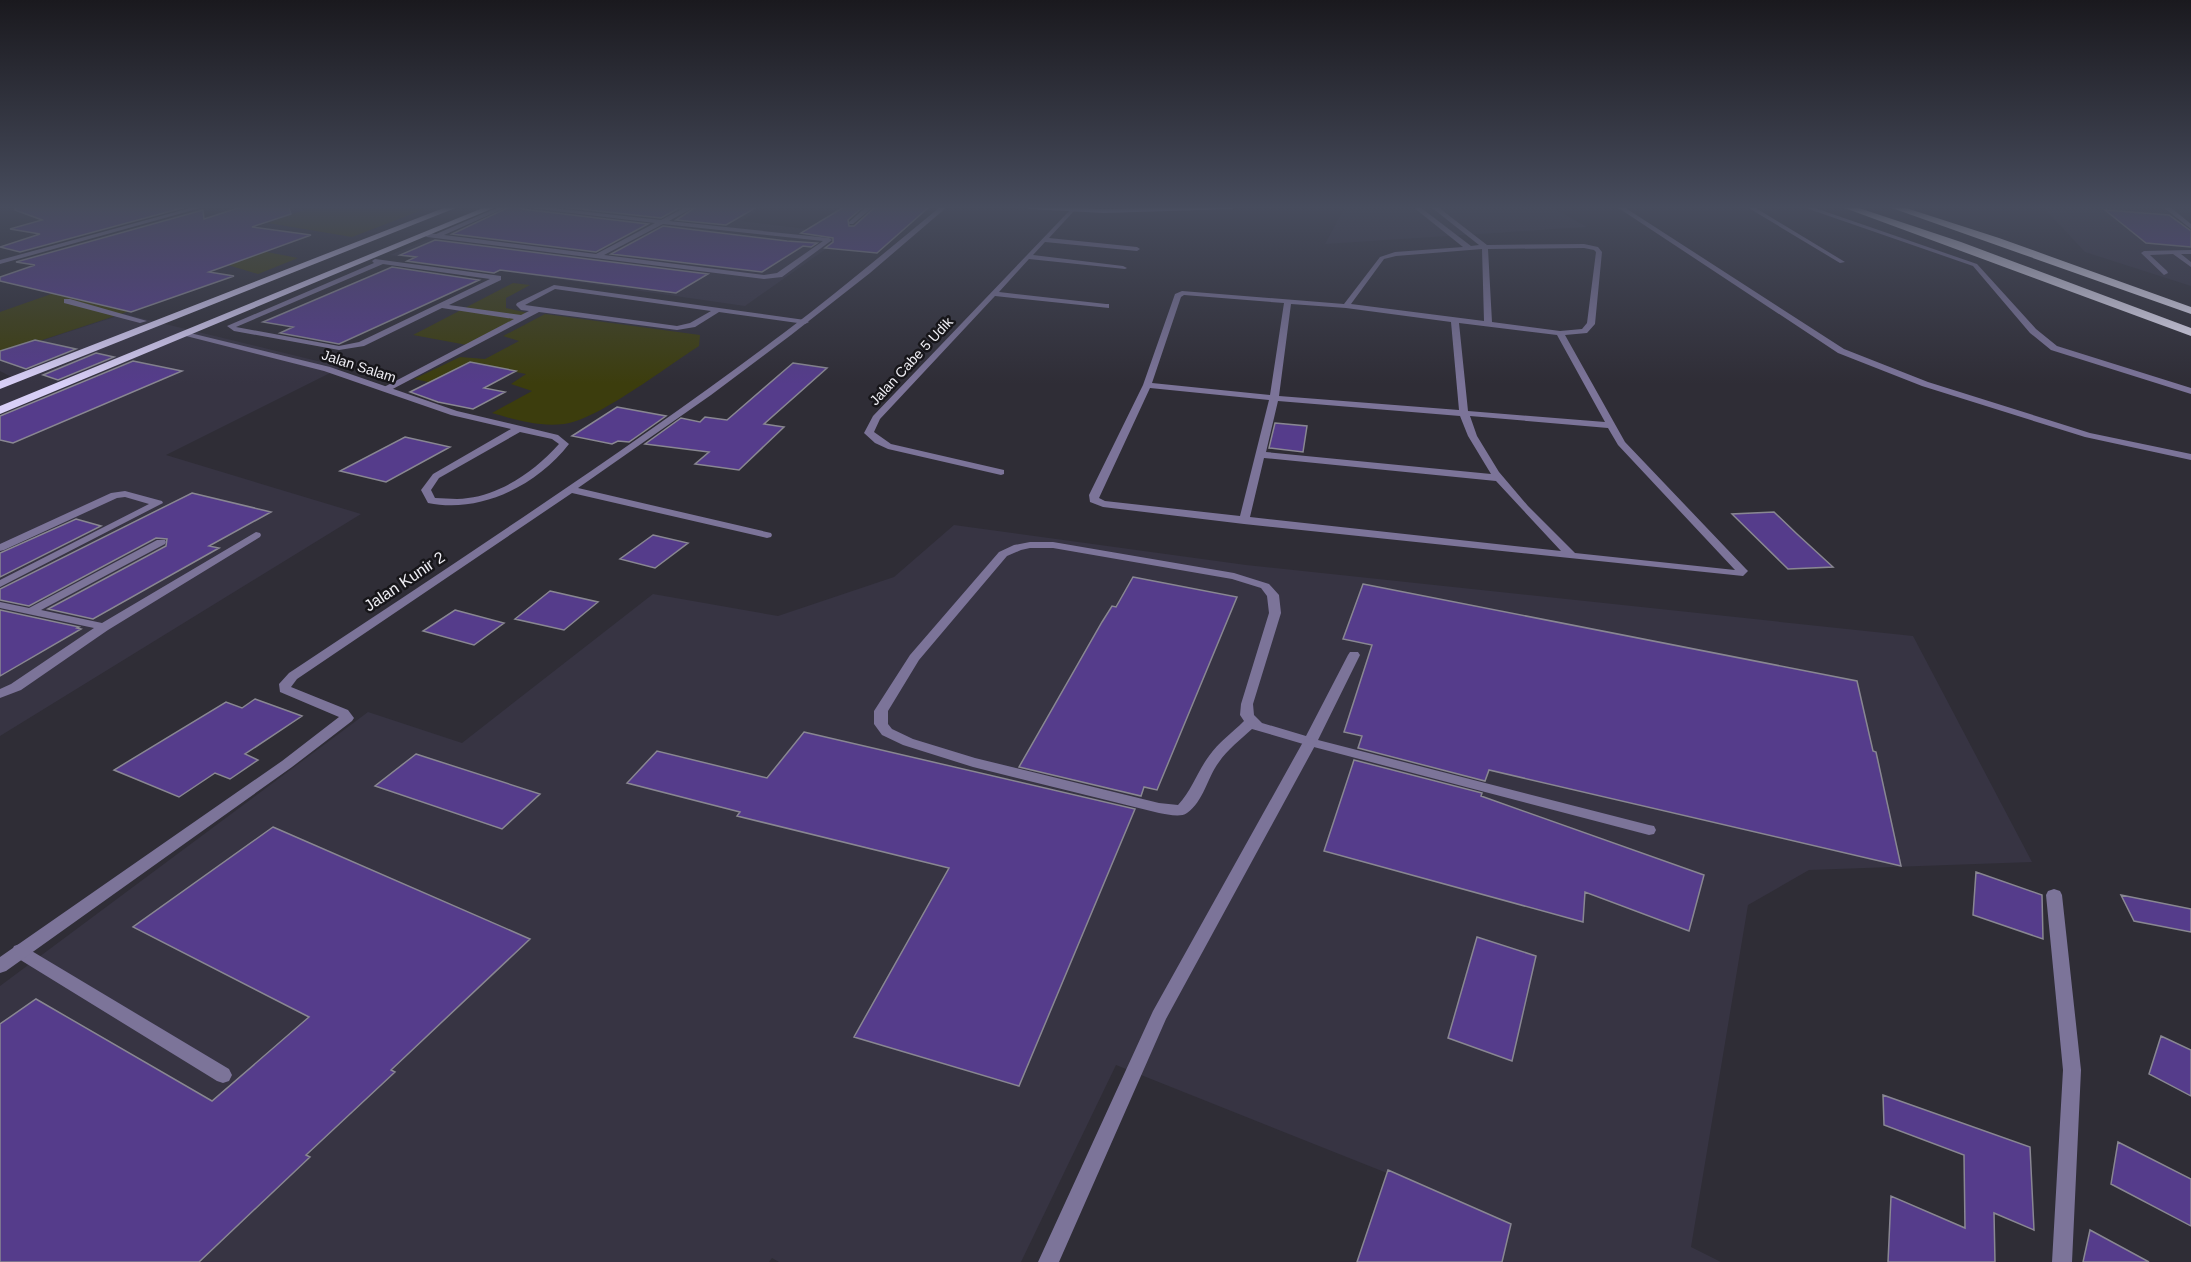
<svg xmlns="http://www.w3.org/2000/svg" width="2191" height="1262" viewBox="0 0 2191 1262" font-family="Arial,sans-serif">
  <rect width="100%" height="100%" fill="#2f2d36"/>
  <path fill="#373443" d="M505,207H764L741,221L847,234L745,306L390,255Z
    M1345,207H1551L1587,227L1325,244Z
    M2043,207H2191V286L2085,252Z
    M124,314L342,367L166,455L361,514L0,736V389L19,381L0,371V354Z
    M954,525L1246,565L1913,636L2032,862L1809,870L1748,905L1691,1247L1721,1262H1380L1407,1181L1116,1065L1021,1262H779L772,1258L769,1262H0V986L368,712L462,743L653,594L778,616L894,577Z"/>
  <path fill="#3c3d0d" d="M312,207H430L352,237L268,223Z
    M174,234L298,258L258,274L198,256L172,297L0,354V312L91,280Z
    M513,283L530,285L506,298V308L528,313L467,345L413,335Z
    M545,314L700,335L699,346C669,365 596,421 564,424C539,427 516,420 492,413L532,391L511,384L526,374L489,367L438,384L414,379L460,357L485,359L519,341L503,336Z"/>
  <path fill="#553c8b" stroke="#898792" stroke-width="1.5" d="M16,207H186L20,252L0,247L40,234L10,229L42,220L15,210Z
    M241,207H289L291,214L252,227L311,235L209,272L234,276L131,312L0,281V277L35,265L16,262L203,210L204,219Z
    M509,207H520L522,209L648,224L596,252L452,234Z
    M562,207H681L661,218Z
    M696,207H757L726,225L676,220Z
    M844,207H863L848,220L849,226H854L875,207H929L877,253L825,248L833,242V238L801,233Z
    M2105,210L2169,215L2191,231V247L2146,243Z
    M663,226L787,241L817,243L811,247L803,246L762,272L611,254Z
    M435,240L708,274L676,293L500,270L494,273L407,261L416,257L400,255Z
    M392,267L479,280L339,344L280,333L293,327L263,322Z
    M35,340L76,349L26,369L0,360V351Z
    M96,353L114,357L58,380L43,375Z
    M133,361L182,371L13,443L0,440V416Z
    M470,362L516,371L484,388L505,392L473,409L438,402L410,392Z
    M793,363L827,368L764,424L784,427L739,470L695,464L709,452L645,444L681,418L700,422L705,417L727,420Z
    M617,407L666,416L629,442L618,441L612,444L572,436Z
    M1275,423L1307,426L1303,452L1269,448Z
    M405,437L450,447L386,482L340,471Z
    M192,493L271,512L209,546L219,548L93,619L48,609L166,546L167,539L156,538L29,606L0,600V589Z
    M1774,512L1797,534L1833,567L1788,569L1732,514Z
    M76,519L101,526L0,577V553Z
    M653,535L688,543L655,568L620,559Z
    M1133,577L1237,597L1157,790L1144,787L1141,796L1019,767L1102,622L1112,606L1116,607Z
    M1363,584L1857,681L1873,751L1876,752L1901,866L1489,770L1485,781L1358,748L1362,736L1344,732L1372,645L1343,639Z
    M550,591L598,602L564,630L515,619Z
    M0,610L79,627L77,628L81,629L0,676Z
    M455,610L504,623L474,645L423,631Z
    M255,699L302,716L245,754L258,760L230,779L215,773L179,797L114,770L226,702L242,708Z
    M804,732L1135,809L1019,1086L854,1037L949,868L737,816L740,812L627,783L657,751L767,778Z
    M416,754L540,794L502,829L375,786Z
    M1354,760L1482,793L1481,796L1704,875L1689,931L1585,892L1583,922L1324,851Z
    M273,827L530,939L391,1070L395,1072L306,1155L310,1157L199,1262H0V1024L36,999L212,1101L309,1017L133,927Z
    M1976,872L2042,895L2043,939L1973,915Z
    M2121,895L2191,909V932L2134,921Z
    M1477,937L1536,956L1512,1061L1448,1038Z
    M2161,1036L2191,1050V1096L2149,1074Z
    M1883,1095L2030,1147L2034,1230L1994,1213L1995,1262H1888L1891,1196L1965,1228L1964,1155L1884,1125Z
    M2118,1142L2191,1179V1226L2111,1184Z
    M1388,1170L1511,1224L1502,1262H1357Z
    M2090,1230L2149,1262H2083Z"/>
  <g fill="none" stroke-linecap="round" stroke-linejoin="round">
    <path fill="#7c7499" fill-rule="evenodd" d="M499,207H507L444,235L596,254L655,223L522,207H542L661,220L686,207H694L669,221L829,238L832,240L782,277L764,279L427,237L424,235L427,233L436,234ZM663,224L823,241L777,273L764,275L604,255Z
      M866,207H873L853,224H849V222Z
      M2163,207H2170L2191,224V229Z
      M2191,250V254H2181L2191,262V267L2173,254L2150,255L2167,271L2168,273L2164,275L2141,253L2144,251Z
      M375,259L501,276V280L449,305L521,315L529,311L521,310L516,305L517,303L554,285L805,320L809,322L805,324L719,312L695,327L677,330L539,312L387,392L384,391V387L514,319L442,308L364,346L339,350L234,331L227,326L374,263L372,261ZM383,264L490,279L359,342L339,346L236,327ZM555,289L711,311L690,323L677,326L525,305Z
      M64,299H70L147,321L140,323L64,303Z
      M125,491L162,501L163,503L0,587V580L149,504L125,497L117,498L4,550L0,551V544L111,493Z
      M256,532L260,533L261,535L260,537L108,630L21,690L0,698V689L11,684L94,628L0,608V602L29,608L157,540H165L166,542L165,544L41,610L102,623Z
      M1030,542H1053L1234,573L1269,584L1279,595L1281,613L1253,704L1254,715L1262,723L1306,736L1348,655L1350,652H1358L1360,655L1318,740L1649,825L1654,826L1656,830L1654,834L1649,835L1310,746L1252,729C1241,739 1227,750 1219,762C1207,778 1204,801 1187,813C1180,818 1167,814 1159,813L973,767L903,745L882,735L874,724V711L910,655L999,552L1014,545ZM1030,548H1053L1232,579L1261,588L1267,596L1269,613L1241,704L1240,715L1244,721C1233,732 1218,743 1209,756C1197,772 1192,790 1178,805L1159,803L975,758L913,739L892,729L888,724V711L919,660L1007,556L1021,550Z
      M20,944L229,1069L232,1075L229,1081L223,1083L217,1081L14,956L12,951L14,946Z"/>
    <path fill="#7c7499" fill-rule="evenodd" d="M194,207H204L0,264V260Z
      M940,207H947L870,273L791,335L711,395L578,488L771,533L772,535L771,537L767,538L572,493L297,679L291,687L348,710L354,718L352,721L292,767L6,971L0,973V957L282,761L339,717L280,692L279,684L289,673C456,562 624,453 785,332C838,292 889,249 940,207Z
      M1413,207H1420L1471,246L1479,245L1431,207H1438L1487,245L1584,244L1598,247L1602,252L1595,324L1587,333L1565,335L1625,442L1746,569L1748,571L1743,576L1244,524L1103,507L1090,502L1089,495L1143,385L1175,294L1182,291L1344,304L1380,257L1395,252L1463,247ZM1584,248L1594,250L1596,252L1587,323L1582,329L1560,331L1492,322L1488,249ZM1482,249L1484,321L1351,304L1384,259L1396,256ZM1184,295L1284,303L1270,395L1152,383L1181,297ZM1291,304L1346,308L1451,322L1459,410L1279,396ZM1459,323L1557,335L1605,422L1468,411ZM1150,388L1269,400L1240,516L1105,501L1099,498ZM1278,401L1460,416L1468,436L1491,474L1266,452ZM1470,416L1608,428L1618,445L1735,570L1575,553L1528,506L1499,472L1477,436ZM1264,458L1496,481L1561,551L1250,517Z
      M1617,207H1624L1844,349L1928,382L2090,433L2191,454V460L2085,437L1922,386L1838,353Z
      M1747,207H1754L1845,262L1840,263Z
      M1803,207H1812L1977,264L2036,329L2057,346L2191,388V394L2051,350L2030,333L1973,266Z
      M1072,208L1075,210L1074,211L1049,238L1137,247L1140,249L1137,251L1045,242L1033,255L1123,266L1127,268L1125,269L1029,259L999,292L1106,304H1109V308L995,296L880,419L874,432L891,444L1004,470V474L1001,475L888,449L875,443L864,433L873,416Z
      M186,332L330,367L457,411L558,435L569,444C537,485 481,514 428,503L421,490L433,474L511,429L451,415L324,371L186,336ZM520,432L552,439L559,444C536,470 502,494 468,498C457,500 446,498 435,498L431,490L439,478Z
      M1310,738L1315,739L1317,742L1166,1019L1059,1262H1038L1153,1011L1303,742L1305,739Z
      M2054,889L2060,891L2062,895L2081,1070L2072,1262H2052L2063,1070L2046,895L2048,891Z"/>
    <path fill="#a99bd6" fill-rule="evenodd" d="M1026,207L1104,209L1235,207L1232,209L1104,213L1029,209Z"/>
    <path fill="#d8cff7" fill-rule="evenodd" d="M446,207H458L0,389V381Z
      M485,207H496L0,414V406Z"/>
    <path fill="#e6e2f5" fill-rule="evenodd" d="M1842,207H1856L1961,242L2191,328V336Z
      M1889,207H1903L1999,238L2191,307V314Z"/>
  </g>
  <linearGradient id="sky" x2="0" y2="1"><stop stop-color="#1a191e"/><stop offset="0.54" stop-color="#474c5d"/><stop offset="1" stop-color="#474c5d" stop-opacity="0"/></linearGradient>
  <rect width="2191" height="384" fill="url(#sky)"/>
  <g text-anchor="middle" stroke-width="5" stroke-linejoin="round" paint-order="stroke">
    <g font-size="14" fill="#efeef4" stroke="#17161a">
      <text transform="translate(911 361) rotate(-47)" y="5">Jalan Cabe 5 Udik</text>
      <text transform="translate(359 366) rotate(18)" y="5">Jalan Salam</text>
    </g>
    <g font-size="16" fill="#efeef4" stroke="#17161a">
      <text transform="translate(404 581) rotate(-34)" y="6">Jalan Kunir 2</text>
    </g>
  </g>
</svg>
